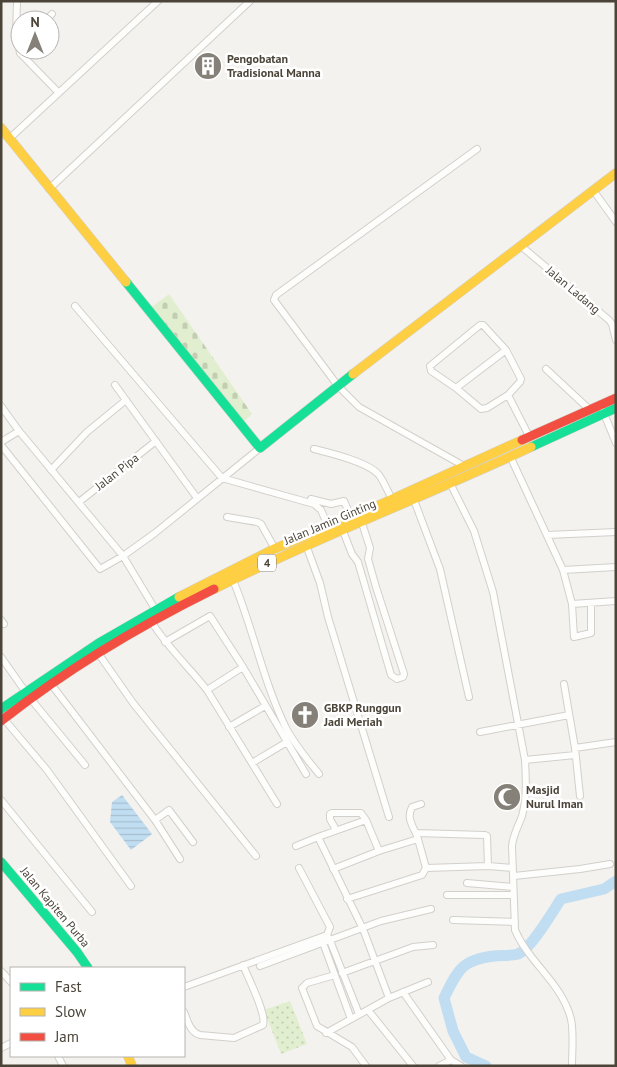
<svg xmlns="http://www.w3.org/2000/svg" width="617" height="1067" viewBox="0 0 617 1067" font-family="'PT Sans',sans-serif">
  <defs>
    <pattern id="grass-dots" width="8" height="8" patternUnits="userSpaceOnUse" patternTransform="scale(1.25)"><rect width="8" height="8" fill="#e1eecf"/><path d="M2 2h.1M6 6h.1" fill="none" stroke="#c3cdb2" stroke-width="1.8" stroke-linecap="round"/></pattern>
    <pattern id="cemetery-stones" width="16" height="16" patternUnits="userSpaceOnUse" patternTransform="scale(1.25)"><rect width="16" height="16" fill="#e1eecf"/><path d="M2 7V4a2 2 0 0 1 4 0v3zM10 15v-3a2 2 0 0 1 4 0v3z" fill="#c3cdb2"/></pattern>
    <pattern id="water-rules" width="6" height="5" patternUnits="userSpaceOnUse" patternTransform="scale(1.25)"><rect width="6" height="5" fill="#c0ddf1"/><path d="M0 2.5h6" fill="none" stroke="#a6bfcf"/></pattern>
  </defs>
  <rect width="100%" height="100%" fill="#f4f2ee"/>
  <path fill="url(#grass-dots)" d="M290,1001L307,1044L281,1054L264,1010Z"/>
  <path fill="url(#cemetery-stones)" d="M169,294L252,414L243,422L149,309Z"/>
  <path fill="url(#water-rules)" d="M122,795L152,834L131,850L110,822L112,802Z"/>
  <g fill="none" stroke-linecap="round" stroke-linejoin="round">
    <path stroke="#c0ddf1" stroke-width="11" d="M486,1066L466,1057L453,1031L444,998C458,970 461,960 494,956C501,955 511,956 518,954C531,949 553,911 561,899L604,889L616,881"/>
    <defs>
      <path id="street" d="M17,2L16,33L20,53L58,92
        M46,20L52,14
        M10,138L158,1
        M49,189L250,1
        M593,190L616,222
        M521,246L609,320L612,324L616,340
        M75,306L222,478L314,504L321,510L328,526
        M546,369L590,410
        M115,385L197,498
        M456,388L506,350
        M508,395L520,382L521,379L506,350L483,325H480L430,366L431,371L456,388L481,409L487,408L508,395L529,436
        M1,406L19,431L123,556L155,609
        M603,411L616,443
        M1,442L19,431
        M1,445L100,569L123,556L155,533L260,448
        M314,449C330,453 369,462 379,475C384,482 388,492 392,499
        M510,456L563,570
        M464,466L359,407L338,386L274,300L276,295L477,149
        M51,470L87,432L126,400
        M450,483L474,531L493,592L525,760C526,778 527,799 522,816C518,827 513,835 512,846L515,930C529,963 562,983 571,1019C574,1033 572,1051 572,1066
        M311,499L331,504L344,501L351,517
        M414,500L440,569L469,697
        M79,502L156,441
        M227,517L257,522L261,524L275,549
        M343,531L352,554L358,562L391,675L397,679L403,677L404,674L376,587L368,559L370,548L362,523
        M547,535L616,532
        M306,545L320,583L328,617L389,817
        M233,580C253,628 263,681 286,728C295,745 307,759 319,774
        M591,603V633L574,637L572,604L563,570L616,567
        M572,604L616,601
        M1,620L4,624
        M151,621C167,647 189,667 207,690L277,804
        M165,642L210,616L243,667L306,774
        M98,653L133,703L256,856
        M1,657L25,691
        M51,684L155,820L180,859
        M564,684L575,748L580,796
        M207,690L243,667
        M30,698L85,765
        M4,719L47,770L131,886
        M229,727L265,706
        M480,732L569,715
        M575,748L616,742
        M525,760L575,755
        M252,763L287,742
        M1,800L92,912
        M155,820L169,810L193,842
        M366,820L318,837L363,929L389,998
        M336,830L330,819V814L332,813H361L366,820L379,851
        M416,833L485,835L487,836L488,866
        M417,836C413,826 406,818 412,807L421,804
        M296,846L318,837
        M333,869L379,851L418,839L426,868
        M514,876L580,869L610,864
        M467,883L513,887
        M447,895H513
        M347,899L422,875L426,868L488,866L513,868
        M453,920L515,922
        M329,938L359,1014
        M322,940L351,1019
        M260,966L381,921L431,909
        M1,971L11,982
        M342,973L413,947L433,945
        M335,975L307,983L302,988L317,1026L352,1047L366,1066
        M184,987L327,935L330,927L299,868
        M403,992L451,1060
        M368,1010L413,1066
        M184,1012C188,1022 190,1032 200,1035L234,1038L263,1025C267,1014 248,978 243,965
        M326,1033L389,998L428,982
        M1,1048L11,1043
        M58,1056L63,1066
        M439,1066L451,1060L461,1066"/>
      <path id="fast" d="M126,282L260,448L353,374
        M531,447L616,408
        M1,709L99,643L179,597
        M1,862L77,952L88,968"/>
      <path id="slow" d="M1,128L126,282
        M353,374L616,173
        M214,589C318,537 426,496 531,447
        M179,597L274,549L377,506L522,440
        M128,1056L132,1066"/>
      <path id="jam" d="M522,440L616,398
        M1,721C67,669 139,626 214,589"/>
    </defs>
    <use href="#street" stroke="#d2d0cb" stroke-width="8"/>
    <use href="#fast" stroke="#d3cfc5" stroke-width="10"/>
    <use href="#slow" stroke="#d3cfc5" stroke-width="10"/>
    <use href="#jam" stroke="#d3cfc5" stroke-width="10"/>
    <use href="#street" stroke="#fdfdfc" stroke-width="6"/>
    <use href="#fast" stroke="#16e098" stroke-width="9"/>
    <use href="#slow" stroke="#ffcf43" stroke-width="9"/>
    <use href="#jam" stroke="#f24e42" stroke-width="9"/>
  </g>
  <defs>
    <symbol id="building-disc" viewBox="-11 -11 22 22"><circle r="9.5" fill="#868178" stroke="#fff"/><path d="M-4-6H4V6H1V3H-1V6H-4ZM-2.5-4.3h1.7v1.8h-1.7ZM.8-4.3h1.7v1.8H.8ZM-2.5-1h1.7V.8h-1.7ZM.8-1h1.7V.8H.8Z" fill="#fff"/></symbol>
    <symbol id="church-disc" viewBox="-11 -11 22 22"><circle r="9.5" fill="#868178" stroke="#fff"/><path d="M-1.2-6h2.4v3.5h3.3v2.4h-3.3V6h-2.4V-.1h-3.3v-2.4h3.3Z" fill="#fff"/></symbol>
    <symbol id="mosque-disc" viewBox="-11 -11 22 22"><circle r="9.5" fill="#868178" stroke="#fff"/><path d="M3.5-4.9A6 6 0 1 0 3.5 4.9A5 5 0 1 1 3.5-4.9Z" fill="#fff"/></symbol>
  </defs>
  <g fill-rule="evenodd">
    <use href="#building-disc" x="192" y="50" width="32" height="32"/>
    <use href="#church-disc" x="289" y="699" width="32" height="32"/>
    <use href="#mosque-disc" x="491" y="781" width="32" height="32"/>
  </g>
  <g text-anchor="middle" stroke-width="5" stroke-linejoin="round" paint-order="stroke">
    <rect fill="#fff" stroke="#817c74" stroke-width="1" x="258" y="554.5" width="18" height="17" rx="4"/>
    <g font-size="11" font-weight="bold" fill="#4b4439">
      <text x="267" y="567">4</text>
    </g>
    <g font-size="12" font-weight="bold" fill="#4b4439" stroke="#fff" text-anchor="start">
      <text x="227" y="63">Pengobatan<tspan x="227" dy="14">Tradisional Manna</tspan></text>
      <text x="324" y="712">GBKP Runggun<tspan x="324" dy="14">Jadi Meriah</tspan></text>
      <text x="526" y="794">Masjid<tspan x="526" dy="14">Nurul Iman</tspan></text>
    </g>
    <g font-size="12" fill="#4b4439" stroke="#fff">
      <text transform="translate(573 290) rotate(40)" y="4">Jalan Ladang</text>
      <text transform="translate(117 472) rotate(-38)" y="4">Jalan Pipa</text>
      <text transform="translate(330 522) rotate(-23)" y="4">Jalan Jamin Ginting</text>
      <text transform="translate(55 907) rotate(50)" y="4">Jalan Kapiten Purba</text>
    </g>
  </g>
  <rect width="617" height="1067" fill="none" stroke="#4b4439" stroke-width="5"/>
  <rect x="10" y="967" width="175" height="90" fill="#ffffff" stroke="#b7b4b0"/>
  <rect x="20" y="983" width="25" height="8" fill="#16e098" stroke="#b7b4b0"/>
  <text x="55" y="992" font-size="15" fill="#4b4439">Fast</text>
  <rect x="20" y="1008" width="25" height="8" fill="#ffcf43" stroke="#b7b4b0"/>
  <text x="55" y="1017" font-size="15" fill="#4b4439">Slow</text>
  <rect x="20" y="1033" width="25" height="8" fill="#f24e42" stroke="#b7b4b0"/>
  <text x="55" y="1042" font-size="15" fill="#4b4439">Jam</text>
  <g transform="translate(35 35)"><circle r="24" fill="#ffffff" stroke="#b7b4b0"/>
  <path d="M0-4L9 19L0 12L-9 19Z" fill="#868178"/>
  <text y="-8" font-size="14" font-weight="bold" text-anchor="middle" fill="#4b4439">N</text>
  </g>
</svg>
